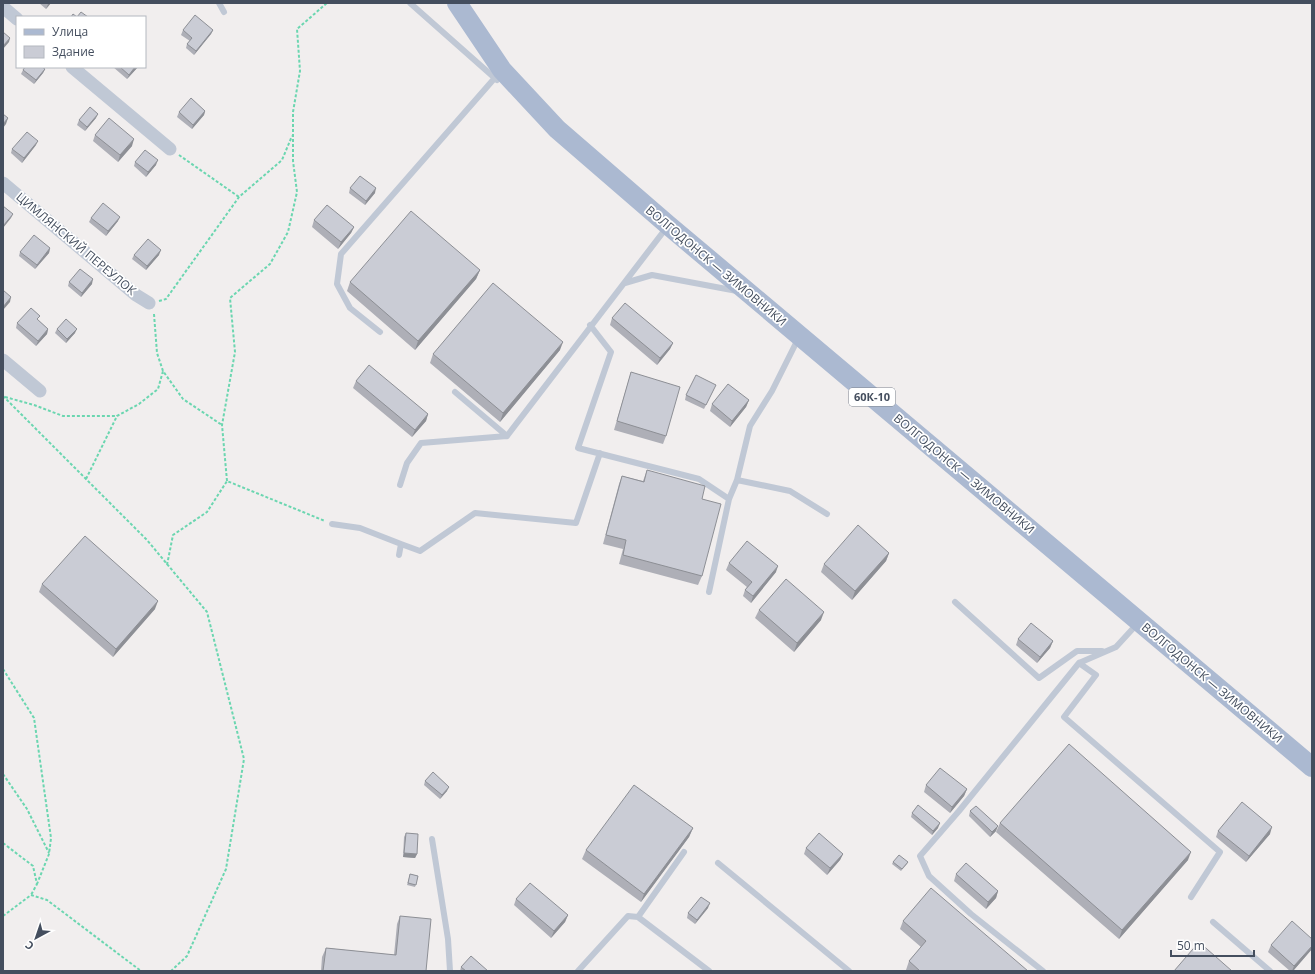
<svg xmlns="http://www.w3.org/2000/svg" width="1315" height="974" viewBox="0 0 1315 974" font-family="'Open Sans',sans-serif">
  <rect width="100%" height="100%" fill="#f1eeee"/>
  <g fill="none" stroke-linecap="round" stroke-linejoin="round">
    <path stroke="#6bd6b0" stroke-width="2" stroke-dasharray="3 2" stroke-linecap="butt" d="M179,155L239,197
      M159,301L166,299L239,197L282,160L292,136
      M154,314L157,353L163,371L183,399L222,425
      M3,396L147,540L207,612L244,759L226,869L187,956L171,971
      M5,397L34,405L63,416H117
      M86,479L117,416L139,404L158,389L163,371
      M227,481L222,425L235,352L230,298L270,264L288,232L297,192L293,161V112L300,71L297,29L327,3
      M167,565L173,535L207,512L227,481L325,521
      M3,669L34,718L51,838L49,854L37,884
      M3,774L27,809L49,853
      M3,843L33,866L37,884L31,895
      M3,916L31,895L47,900L141,971"/>
    <path stroke="#c0c8d5" stroke-width="6" d="M219,3L224,12
      M410,3L497,80
      M625,283L652,275L737,291
      M590,325L611,352L578,448L699,479L729,499
      M380,332L350,308L337,284L341,254L500,72
      M455,392L507,436L667,227
      M737,480L750,426L772,391L798,339
      M400,485L407,463L421,443L507,436
      M332,524L360,528L401,544L399,555
      M401,544L420,551L475,513L576,523L600,453
      M709,592L729,499L737,480L790,491L827,514
      M955,602L1039,678L1077,651H1102
      M1079,663L1096,675L1064,717L1220,852L1191,897
      M432,839L448,939L450,971
      M718,863L849,971
      M638,917L709,971
      M1213,922L1270,971
      M578,971L628,916L638,917L684,852
      M1043,971L971,914L929,876L920,856L959,811L1079,663L1116,647L1138,623"/>
    <path stroke="#c0c8d5" stroke-width="13" d="M3,7L17,19
      M72,67L170,149
      M3,183L136,295L149,303
      M3,360L40,391"/>
    <path stroke="#abb9d1" stroke-width="20" d="M457,3L502,70L557,129L668,225L1312,767"/>
  </g>
  <path fill="#aeafb7" d="M39,3H51L46,9Z
    M183,30H213L211,34L194,55L186,48L187,44L190,41L181,35Z
    M113,67H138L127,79Z
    M45,69L43,73L34,84L21,74L23,70Z
    M205,111L204,115L192,129L177,117L179,112Z
    M96,118L85,131L77,125L79,120Z
    M95,135L132,146L118,162L93,141Z
    M36,145L22,163L11,153L12,149Z
    M135,162L156,165L146,177L134,166Z
    M350,188L375,193L365,205L349,193Z
    M91,218L118,221L106,236L89,222Z
    M314,220L354,227L351,233L338,249L312,227Z
    M50,248L49,253L35,269L19,256L20,252Z
    M134,255H159L146,270L132,259Z
    M480,270L476,279L415,350L347,291L350,282Z
    M69,282L92,284L81,297L68,286Z
    M612,318L673,343L670,349L657,365L610,325Z
    M38,320L48,329L47,334L36,346L16,328L17,323L39,320Z
    M57,329L75,333L66,343L55,333Z
    M560,350L500,422L430,363L433,354Z
    M631,372L666,436L663,444L614,430Z
    M356,381L428,414L426,421L412,437L353,388Z
    M714,389L704,409L685,400L686,395Z
    M749,400L746,407L730,427L710,411L712,404Z
    M647,470L702,499V576L698,585L619,564L623,549L603,544L619,484L622,476L643,481Z
    M889,553L886,561L852,600L821,572L824,564Z
    M729,563L776,572L751,603L743,596L745,590L747,587L726,570Z
    M42,584L155,609L113,657L39,592Z
    M759,610L821,620L794,652L755,618Z
    M1018,639L1053,641L1050,648L1037,663L1016,645Z
    M425,781L447,791L440,799L424,785Z
    M926,785L967,789L964,796L950,813L924,792Z
    M970,811L996,831L990,837L969,816Z
    M912,813L938,828L932,835L911,817Z
    M1000,823L1188,860L1119,939L996,832Z
    M693,828L689,837L641,902L582,859L586,850Z
    M1218,831L1270,834L1246,862L1216,837Z
    M406,833L417,854L415,858L403,857L404,837Z
    M806,848L843,854L840,860L827,875L804,854Z
    M893,862H908L907,864L901,871L892,864Z
    M410,874L418,876L415,887L407,885Z
    M956,874L998,891L996,898L986,909L954,881Z
    M516,899L568,915L565,922L551,938L514,905Z
    M708,908L695,924L687,918L688,913Z
    M400,916L426,971H321L322,957L326,948L394,955L397,924Z
    M903,921L1028,971H907L906,970L909,961L921,947L900,929Z
    M1312,939V949L1293,971H1290L1268,952L1271,945Z
    M461,967L488,971H460Z"/>
  <path fill="#8d8f95" d="M49,3H51L46,9L48,4Z
    M213,30L211,34L194,55L196,51Z
    M10,38L9,42L3,49V46Z
    M135,67H138L127,79L129,75Z
    M45,69L43,73L34,84L36,80Z
    M205,111L204,115L192,129L193,125Z
    M98,114L96,118L85,131L87,127Z
    M8,118L6,124L3,128V124Z
    M134,139L132,146L118,162L120,155Z
    M38,141L36,145L22,163L24,158Z
    M158,160L156,165L146,177L148,172Z
    M376,188L375,193L365,205L366,201Z
    M13,214L11,218L3,228V226Z
    M120,217L118,221L106,236L108,231Z
    M354,227L351,233L338,249L341,242Z
    M50,248L49,253L35,269L37,265Z
    M161,250L159,255L146,270L147,266Z
    M480,270L476,279L415,350L418,341Z
    M93,279L92,284L81,297L82,293Z
    M11,297L10,302L3,310V307Z
    M48,329L47,334L36,346L38,341Z
    M77,329L75,333L66,343L67,339Z
    M563,342L560,350L500,422L503,413Z
    M673,343L670,349L657,365L660,358Z
    M749,400L746,407L730,427L732,421Z
    M428,414L426,421L412,437L415,430Z
    M889,553L886,561L852,600L855,591Z
    M778,566L776,572L751,603L753,596Z
    M158,601L155,609L113,657L116,649Z
    M824,612L821,620L794,652L797,643Z
    M1053,641L1050,648L1037,663L1040,657Z
    M449,787L447,791L440,799L442,795Z
    M967,789L964,796L950,813L952,807Z
    M940,823L938,828L932,835L933,831Z
    M998,826L996,831L990,837L992,832Z
    M1272,827L1270,834L1246,862L1249,856Z
    M693,828L689,837L641,902L644,894Z
    M1191,852L1188,860L1119,939L1122,930Z
    M404,853L417,854L415,858L403,857Z
    M843,854L840,860L827,875L830,868Z
    M998,891L996,898L986,909L988,902Z
    M710,903L708,908L695,924L697,920Z
    M568,915L565,922L551,938L554,931Z
    M1312,946V949L1293,971H1292L1294,966Z"/>
  <path fill="#caccd5" stroke="#8d8f95" d="M81,12L88,17H77Z
    M73,14L77,17H71Z
    M195,15L213,30L196,51L187,44L192,38L183,30Z
    M3,32L10,38L3,46Z
    M25,67H42L45,69L36,80L23,70Z
    M120,67H135L129,75Z
    M191,98L205,111L193,125L179,112Z
    M90,107L98,114L87,127L79,120Z
    M3,114L8,118L3,124Z
    M109,118L134,139L120,155L95,135Z
    M27,132L38,141L24,158L12,149Z
    M145,150L158,160L148,172L135,162Z
    M360,176L376,188L366,201L350,188Z
    M103,203L120,217L108,231L91,218Z
    M327,205L354,227L341,242L314,220Z
    M3,206L13,214L3,226Z
    M411,211L480,270L418,341L350,282Z
    M34,235L50,248L37,265L20,252Z
    M148,239L161,250L147,266L134,255Z
    M80,269L93,279L82,293L69,282Z
    M493,283L563,342L503,413L433,354Z
    M3,290L11,297L3,307Z
    M625,303L673,343L660,358L612,318Z
    M31,308L40,316L37,319L48,329L38,341L17,323Z
    M66,319L77,329L67,339L57,329Z
    M369,365L428,414L415,430L356,381Z
    M631,372L680,387L666,436L617,421Z
    M696,375L716,385L706,405L686,395Z
    M728,384L749,400L732,421L712,404Z
    M647,470L705,486L702,499L721,504L702,576L623,555L626,540L606,535L622,476L644,482Z
    M858,525L889,553L855,591L824,564Z
    M85,536L158,601L116,649L42,584Z
    M747,541L778,566L753,596L745,590L752,582L729,563Z
    M786,579L824,612L797,643L759,610Z
    M1031,623L1053,641L1040,657L1018,639Z
    M1069,744L1191,852L1122,930L1000,823Z
    M940,768L967,789L952,807L926,785Z
    M433,772L449,787L442,795L425,781Z
    M634,785L693,828L644,894L586,850Z
    M1242,802L1272,827L1249,856L1218,831Z
    M918,805L940,823L933,831L912,813Z
    M976,806L998,826L992,832L970,811Z
    M406,833L418,834L417,854L404,853Z
    M819,833L843,854L830,868L806,848Z
    M899,855L908,862L902,869L893,862Z
    M966,863L998,891L988,902L956,874Z
    M410,874L418,876L416,885L408,883Z
    M530,883L568,915L554,931L516,899Z
    M931,888L1028,971H920L909,961L926,941L903,921Z
    M701,897L710,903L697,920L688,913Z
    M400,916L431,919L426,971H323L326,948L396,955Z
    M1292,921L1312,939V946L1294,966L1271,945Z
    M1199,942L1232,971H1174Z
    M471,956L488,971H466L461,967Z"/>
  <g text-anchor="middle" stroke-width="3.5" stroke-linejoin="round" paint-order="stroke">
    <rect fill="#fff" stroke="#7c838e" stroke-width="1" x="849" y="388" width="46" height="18" rx="3"/>
    <g font-size="11" font-weight="bold" fill="#444e5e">
      <text x="872" y="401">60К-10</text>
    </g>
    <g font-size="12" fill="#444e5e" stroke="#fff">
      <text transform="translate(76 244) rotate(40)" y="4">ЦИМЛЯНСКИЙ ПЕРЕУЛОК</text>
      <text transform="translate(716 266) rotate(40)" y="4">ВОЛГОДОНСК — ЗИМОВНИКИ</text>
      <text transform="translate(964 474) rotate(40)" y="4">ВОЛГОДОНСК — ЗИМОВНИКИ</text>
      <text transform="translate(1212 683) rotate(40)" y="4">ВОЛГОДОНСК — ЗИМОВНИКИ</text>
    </g>
  </g>
  <rect width="1315" height="974" fill="none" stroke="#444e5e" stroke-width="8"/>
  <rect x="16" y="16" width="130" height="52" fill="#ffffff" stroke="#b4b8bf"/>
  <rect x="24" y="29" width="20" height="6" fill="#abb9d1" stroke="#b4b8bf"/>
  <text x="52" y="36" font-size="12" fill="#444e5e">Улица</text>
  <rect x="24" y="46" width="20" height="12" fill="#caccd5" stroke="#b4b8bf"/>
  <text x="52" y="56" font-size="12" fill="#444e5e">Здание</text>
  <g transform="translate(36 938) rotate(220)" stroke="#ffffff" stroke-width="3" paint-order="stroke">
  <path d="M0-3L7 15L0 10L-7 15Z" fill="#444e5e"/>
  <text y="-6" font-size="11" font-weight="bold" text-anchor="middle" fill="#444e5e">С</text>
  </g>
  <path d="M1171 950v6h83v-6" fill="none" stroke="#444e5e" stroke-width="2"/>
  <text x="1177" y="950" font-size="12" fill="#444e5e" stroke="#ffffff" stroke-width="3" paint-order="stroke">50 m</text>
</svg>
